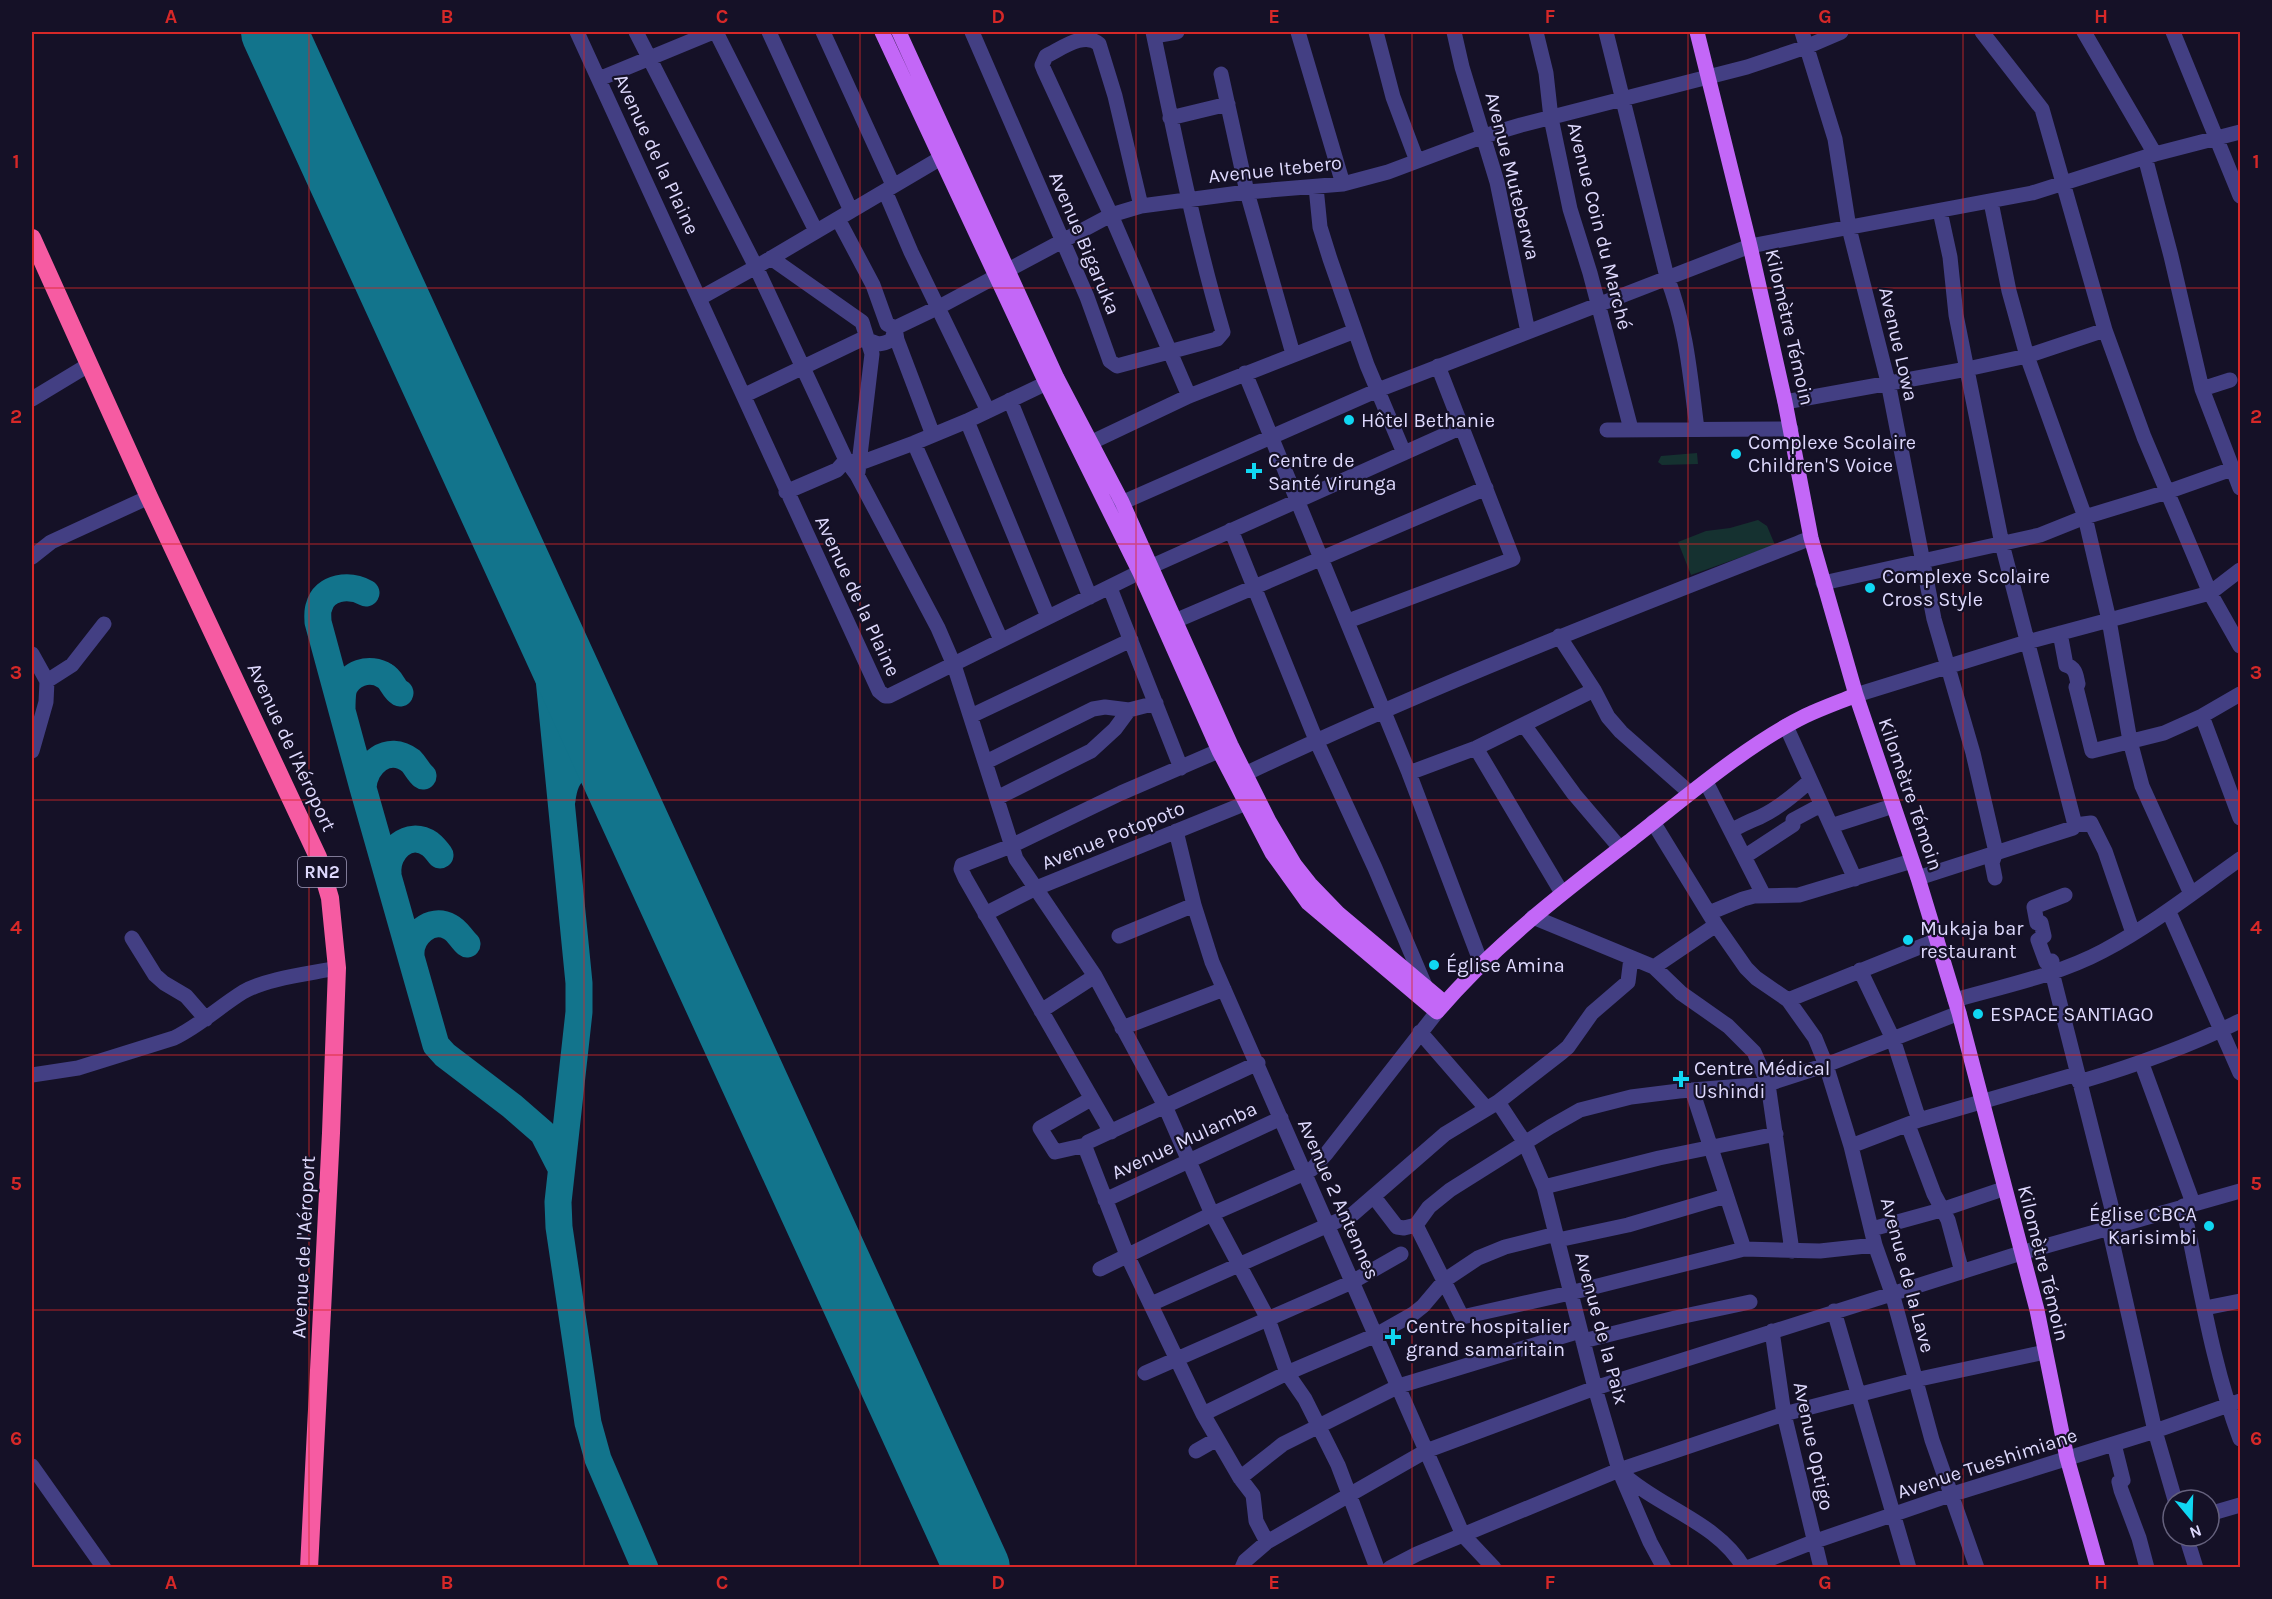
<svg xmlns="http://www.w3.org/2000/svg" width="2272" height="1599" viewBox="0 0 2272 1599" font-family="Karla,sans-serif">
  <rect width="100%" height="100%" fill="#151127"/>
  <path fill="#153130" d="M1697,453L1698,464L1662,465L1658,462L1661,456Z
    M1758,520L1767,526L1775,545L1691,575L1678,542L1706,531L1730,528Z"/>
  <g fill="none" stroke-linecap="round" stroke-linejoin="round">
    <path stroke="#12748c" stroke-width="27" d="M366,593C350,584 324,586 319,607C317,611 318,618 318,622L363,788L436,1045L445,1055L512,1106L543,1133L561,1168
      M539,611L545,638L579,983V1012L558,1202L559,1227L588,1423L598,1459L645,1568
      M342,710C342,704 342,697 343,691C348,673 370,666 385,676C392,680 393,689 400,693
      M363,788C364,764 388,743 411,761C416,766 418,772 423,776
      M562,800C566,764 589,757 616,779
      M388,873C386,851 408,829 430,844C434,847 437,851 440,855
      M411,955C410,936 430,916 450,927C458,931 461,939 467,944"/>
    <path stroke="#12748c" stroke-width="66" d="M274,32L977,1568"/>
    <path stroke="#433f83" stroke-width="15" d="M577,32C679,250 777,472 879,691L885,696H889L1150,567L1462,427
      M636,32L756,267L846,460L857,475L938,628L954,665L1016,859L1095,976L1165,1106L1212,1214L1268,1319L1287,1373L1305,1399L1338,1465L1377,1568
      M716,32L816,231
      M769,32L851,211
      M823,32L893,185
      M972,32L1087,297L1110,361L1117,366L1217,339L1223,332C1194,233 1174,132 1153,32
      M1298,32L1343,184
      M1376,32L1393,97L1417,161
      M1454,32L1462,67L1497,182L1528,332
      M1536,32L1546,73L1551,118L1570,209L1590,273L1631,429
      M1606,32L1667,277C1687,329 1690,375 1697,429
      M1802,32L1835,139L1849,228L1888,382L1934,619L1973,753L1996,852L1992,863L1995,878
      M1982,32L2042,109L2105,330L2144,437L2210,593L2240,646
      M2084,32L2155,154
      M2173,32L2240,196
      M1154,36L1177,32
      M1221,74L1247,192L1293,354
      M599,79L713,32
      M1170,118L1228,104
      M2145,157L2171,256L2202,389L2240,488
      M1316,187L1320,227L1330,259L1367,365L1404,453
      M885,191L911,252L988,411
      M1991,202L2009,291L2027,356L2085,517L2109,620L2130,741L2142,786L2191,894
      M1141,206L1115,96L1099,44C1084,31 1061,49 1046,56L1042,65L1044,70L1111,215L1189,396
      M838,219L873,285L887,324L895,328L897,340L933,435
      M771,258L862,322L872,354L858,472
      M700,298L756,267L951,152
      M1245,373L1409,773L1481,963
      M2202,389L2230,380
      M745,395L862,339C878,341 874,348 892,340L895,328L939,307L1111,215L1141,206L1247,192L1343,184L1388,172L1484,136L1521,125L1747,67L1806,47L1841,32
      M32,399L90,364
      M1010,400L1090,597
      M1785,402L1967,369L2027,356L2105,330
      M967,421L1048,617
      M1607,430L1791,429
      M1092,442L1189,396L1355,331
      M914,443L1001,640
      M786,492L837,470L846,460L860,463L914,443L967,421L1057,378
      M1112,507L1378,390L1750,246L2032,193L2155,154L2240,132
      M1231,530L1316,740L1375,868L1426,988
      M32,557L51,542L149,497
      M1823,583L2040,535L2085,517L2167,492L2232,469
      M1110,588L1181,768
      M1175,621L1486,488
      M1348,621L1513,559L1438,366
      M2060,633L2066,665C2076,668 2076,675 2078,684L2076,687L2092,751L2164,733L2202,716L2240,694
      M1559,636L1594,690L1608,717L1621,732L1690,793
      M32,654L47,681L46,702L32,751
      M47,681L72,665L104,624
      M1856,695L2027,642L2210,593L2240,570
      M971,716L1131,640
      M2202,716L2240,818
      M1524,725L1574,794L1620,848
      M1786,726L1855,879
      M1476,748L1562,893
      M986,762L1093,709L1105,707L1129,710L1156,703
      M1409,773L1476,748L1594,690
      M1245,774C1430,686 1621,612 1811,538
      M1706,782L1764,896
      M997,798L1091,751L1115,729L1129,710
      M1653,822L1716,925L1746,968L1756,978L1788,1000L1815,1038L1826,1065L1851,1146L1875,1245L1892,1293L1932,1440L1977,1568
      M2075,825L2091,823L2105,851L2133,933
      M1831,826L1893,806
      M1176,831L1194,905L1212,962L1463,1535L1494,1568
      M1731,831C1741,825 1750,821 1760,817C1779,808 1795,794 1810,781
      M1744,857L1793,825V820L1821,805
      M1918,878L2073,828L2075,825L2002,544L1956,315L1950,257L1940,211
      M2065,895L2034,907L2037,923H2041L2044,936L2038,940L2046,962L2052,961V972L2116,1225
      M2169,912L2240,1073
      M1709,913L1743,899L1754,896L1799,895L1912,861
      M985,914L1034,889L1256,799
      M1533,917L1654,967L1681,993L1728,1026L1754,1052L1768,1084L1792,1251
      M1119,936L1194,905
      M132,938L155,975L164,983L186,996L206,1019
      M1654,967L1716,925
      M1860,970L1893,1039L1919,1120
      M1788,1000L1937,940
      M1955,1000C2004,986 2058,975 2103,951C2152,925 2195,891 2240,859
      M1041,1011L1095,976
      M1122,1028L1224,989
      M1420,1032L1486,1108
      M1258,1063L1088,1142L1085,1147L1127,1255L1203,1414L1240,1478L1253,1495L1256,1521L1267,1542
      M2142,1064L2193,1203
      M32,1075L78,1068L174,1038C199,1026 219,1007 243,992C268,978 308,974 337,968
      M2079,1082C2137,1065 2187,1047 2240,1021
      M1692,1090L1744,1249
      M1498,1102L1525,1143L1544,1187L1595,1388L1619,1470L1650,1542L1664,1568
      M1908,1125L1934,1194L1948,1220L1962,1272
      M1111,1132L965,878L961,869L962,865L1011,846L1121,793L1230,746
      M1086,1145L1055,1152L1040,1128L1091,1099
      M1851,1146L1919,1120L2077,1074
      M1544,1187L1659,1158L1776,1134
      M1374,1197L1397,1227L1404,1228L1416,1225L1429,1207L1450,1190L1550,1127L1580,1110L1631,1097L1679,1091L1768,1084L1826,1065L1959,1013
      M1105,1200L1281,1118
      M2183,1206C2200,1284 2212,1364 2240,1439
      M1416,1225L1462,1317L1570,1293L1744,1249L1820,1251L1875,1245
      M2109,1228L2155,1431L2175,1500
      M1872,1229L1941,1210L2003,1189
      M1558,1240L1628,1225L1726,1196
      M1100,1269L1212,1214L1305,1173L1312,1169L1326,1154L1437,1012
      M1151,1304L1353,1214L1445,1134L1498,1102L1561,1053L1568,1047L1592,1013L1628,982L1631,958
      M2205,1308L2240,1301
      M1834,1311L1909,1568
      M1772,1331L1784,1414L1821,1568
      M1583,1341L1675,1318L1750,1302
      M1145,1373L1352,1282L1401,1254
      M1203,1414L1287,1373L1376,1335L1413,1314L1423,1306L1445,1280L1478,1258L1505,1247L1556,1234
      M2114,1444L2123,1480L2119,1482L2121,1490L2139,1538L2147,1568
      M1196,1451L1217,1439
      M32,1466L104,1568
      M1623,1474C1660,1508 1717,1522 1744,1568
      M1240,1478L1283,1444L1399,1386L1580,1331
      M2209,1514L2240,1505
      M2186,1536L2196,1568
      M1242,1568L1245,1561L1267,1542L1426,1451L1595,1388L2021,1253L2240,1191
      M1390,1568L1417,1554L1619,1470L1784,1414L1915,1380L2045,1352
      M1747,1568L1813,1542L1950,1495L2155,1431L2240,1401"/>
    <path stroke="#c367f7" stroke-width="15" d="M882,32L1046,383L1140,573L1219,751L1272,853L1308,903L1437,1012C1494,945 1562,893 1631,840C1684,799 1746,745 1805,716C1822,708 1839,702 1856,695
      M899,32L1057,378L1122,502L1231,745L1269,821L1295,865L1310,884L1338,913L1445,1003
      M1697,32L1750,246L1785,402L1811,538L1856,695L1918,878L1959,1013L2037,1310L2067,1458L2098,1568"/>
    <path stroke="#f65ba2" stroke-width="18" d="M32,238L149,497L318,857L330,898L337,968L331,1133L309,1568"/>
  </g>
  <path fill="none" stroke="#d62828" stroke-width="1.5" stroke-opacity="0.55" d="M309,32V1568M584,32V1568M860,32V1568M1136,32V1568M1412,32V1568M1688,32V1568M1963,32V1568M32,288H2240M32,544H2240M32,800H2240M32,1055H2240M32,1310H2240"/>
  <g fill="#10d7f2" stroke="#151127" stroke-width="2">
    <circle cx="1349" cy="420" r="6"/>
    <circle cx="1736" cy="454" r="6"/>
    <path d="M1251 462h6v6h6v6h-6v6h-6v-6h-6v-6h6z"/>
    <circle cx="1870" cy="588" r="6"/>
    <circle cx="1908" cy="940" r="6"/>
    <circle cx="1434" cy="965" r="6"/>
    <circle cx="1978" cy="1014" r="6"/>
    <path d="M1678 1070h6v6h6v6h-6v6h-6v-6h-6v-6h6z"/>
    <circle cx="2209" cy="1226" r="6"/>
    <path d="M1390 1328h6v6h6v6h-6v6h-6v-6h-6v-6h6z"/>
  </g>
  <g text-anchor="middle" stroke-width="4.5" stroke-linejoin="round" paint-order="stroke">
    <rect fill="#151127" stroke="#a29dbd" stroke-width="1.5" x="298" y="857" width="48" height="30" rx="4.5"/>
    <g font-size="18" font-weight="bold" fill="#ded9fd">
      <text x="322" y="878">RN2</text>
    </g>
    <g font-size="20" fill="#ded9fd" stroke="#151127">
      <text transform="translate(657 154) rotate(65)" y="7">Avenue de la Plaine</text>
      <text transform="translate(1275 169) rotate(-6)" y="7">Avenue Itebero</text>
      <text transform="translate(1513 176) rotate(76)" y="7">Avenue Muteberwa</text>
      <text transform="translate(1600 226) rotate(76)" y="7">Avenue Coin du Marché</text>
      <text transform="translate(1085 243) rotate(67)" y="7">Avenue Bigaruka</text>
      <text transform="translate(1790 327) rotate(77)" y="7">Kilomètre Témoin</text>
      <text transform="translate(1899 344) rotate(77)" y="7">Avenue Lowa</text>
      <text transform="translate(858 596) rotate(65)" y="7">Avenue de la Plaine</text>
      <text transform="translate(292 747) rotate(65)" y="7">Avenue de l'Aéroport</text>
      <text transform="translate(1911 794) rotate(71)" y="7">Kilomètre Témoin</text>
      <text transform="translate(1113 835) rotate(-22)" y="7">Avenue Potopoto</text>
      <text transform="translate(1184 1140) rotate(-25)" y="7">Avenue Mulamba</text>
      <text transform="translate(1339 1199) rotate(66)" y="7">Avenue 2 Antennes</text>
      <text transform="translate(303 1247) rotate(-87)" y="7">Avenue de l'Aéroport</text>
      <text transform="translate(2044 1263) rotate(76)" y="7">Kilomètre Témoin</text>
      <text transform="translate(1908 1275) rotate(75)" y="7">Avenue de la Lave</text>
      <text transform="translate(1602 1328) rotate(75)" y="7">Avenue de la Paix</text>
      <text transform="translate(1814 1446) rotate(78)" y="7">Avenue Optigo</text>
      <text transform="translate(1987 1463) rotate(-18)" y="7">Avenue Tueshimiane</text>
    </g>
    <g font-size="20" fill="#ded9fd" stroke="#151127" text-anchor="start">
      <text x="1361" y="427">Hôtel Bethanie</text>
      <text x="1748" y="449">Complexe Scolaire<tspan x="1748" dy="23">Children'S Voice</tspan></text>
      <text x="1268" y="467">Centre de<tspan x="1268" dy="23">Santé Virunga</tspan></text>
      <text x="1882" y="583">Complexe Scolaire<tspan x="1882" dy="23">Cross Style</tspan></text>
      <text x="1920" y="935">Mukaja bar<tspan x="1920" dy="23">restaurant</tspan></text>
      <text x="1446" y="972">Église Amina</text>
      <text x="1990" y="1021">ESPACE SANTIAGO</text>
      <text x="1694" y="1075">Centre Médical<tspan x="1694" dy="23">Ushindi</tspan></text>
      <text x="2197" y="1221" text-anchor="end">Église CBCA<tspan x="2197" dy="23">Karisimbi</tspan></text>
      <text x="1406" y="1333">Centre hospitalier<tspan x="1406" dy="23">grand samaritain</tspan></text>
    </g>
  </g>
  <rect width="2272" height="1599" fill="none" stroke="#151127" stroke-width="66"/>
  <g transform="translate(2191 1518) rotate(161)"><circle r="28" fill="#151127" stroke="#65617d" stroke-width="1.5"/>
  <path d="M0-4.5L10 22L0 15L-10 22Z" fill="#10d7f2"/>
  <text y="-9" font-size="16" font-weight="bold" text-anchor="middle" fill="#ded9fd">N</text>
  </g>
  <rect x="33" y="33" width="2206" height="1533" fill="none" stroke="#d62828" stroke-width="2"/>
  <g font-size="20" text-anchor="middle" font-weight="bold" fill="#d62828">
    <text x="171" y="23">A</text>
    <text x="447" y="23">B</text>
    <text x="722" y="23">C</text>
    <text x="998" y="23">D</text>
    <text x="1274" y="23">E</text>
    <text x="1550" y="23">F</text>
    <text x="1825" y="23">G</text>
    <text x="2101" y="23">H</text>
    <text x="16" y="168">1</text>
    <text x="2256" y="168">1</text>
    <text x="16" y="423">2</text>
    <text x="2256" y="423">2</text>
    <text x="16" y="679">3</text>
    <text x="2256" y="679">3</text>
    <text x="16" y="934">4</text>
    <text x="2256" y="934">4</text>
    <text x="16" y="1190">5</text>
    <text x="2256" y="1190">5</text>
    <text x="16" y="1445">6</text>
    <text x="2256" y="1445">6</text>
    <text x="171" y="1589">A</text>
    <text x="447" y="1589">B</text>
    <text x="722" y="1589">C</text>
    <text x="998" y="1589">D</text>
    <text x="1274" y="1589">E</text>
    <text x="1550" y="1589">F</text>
    <text x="1825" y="1589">G</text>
    <text x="2101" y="1589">H</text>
  </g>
</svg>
